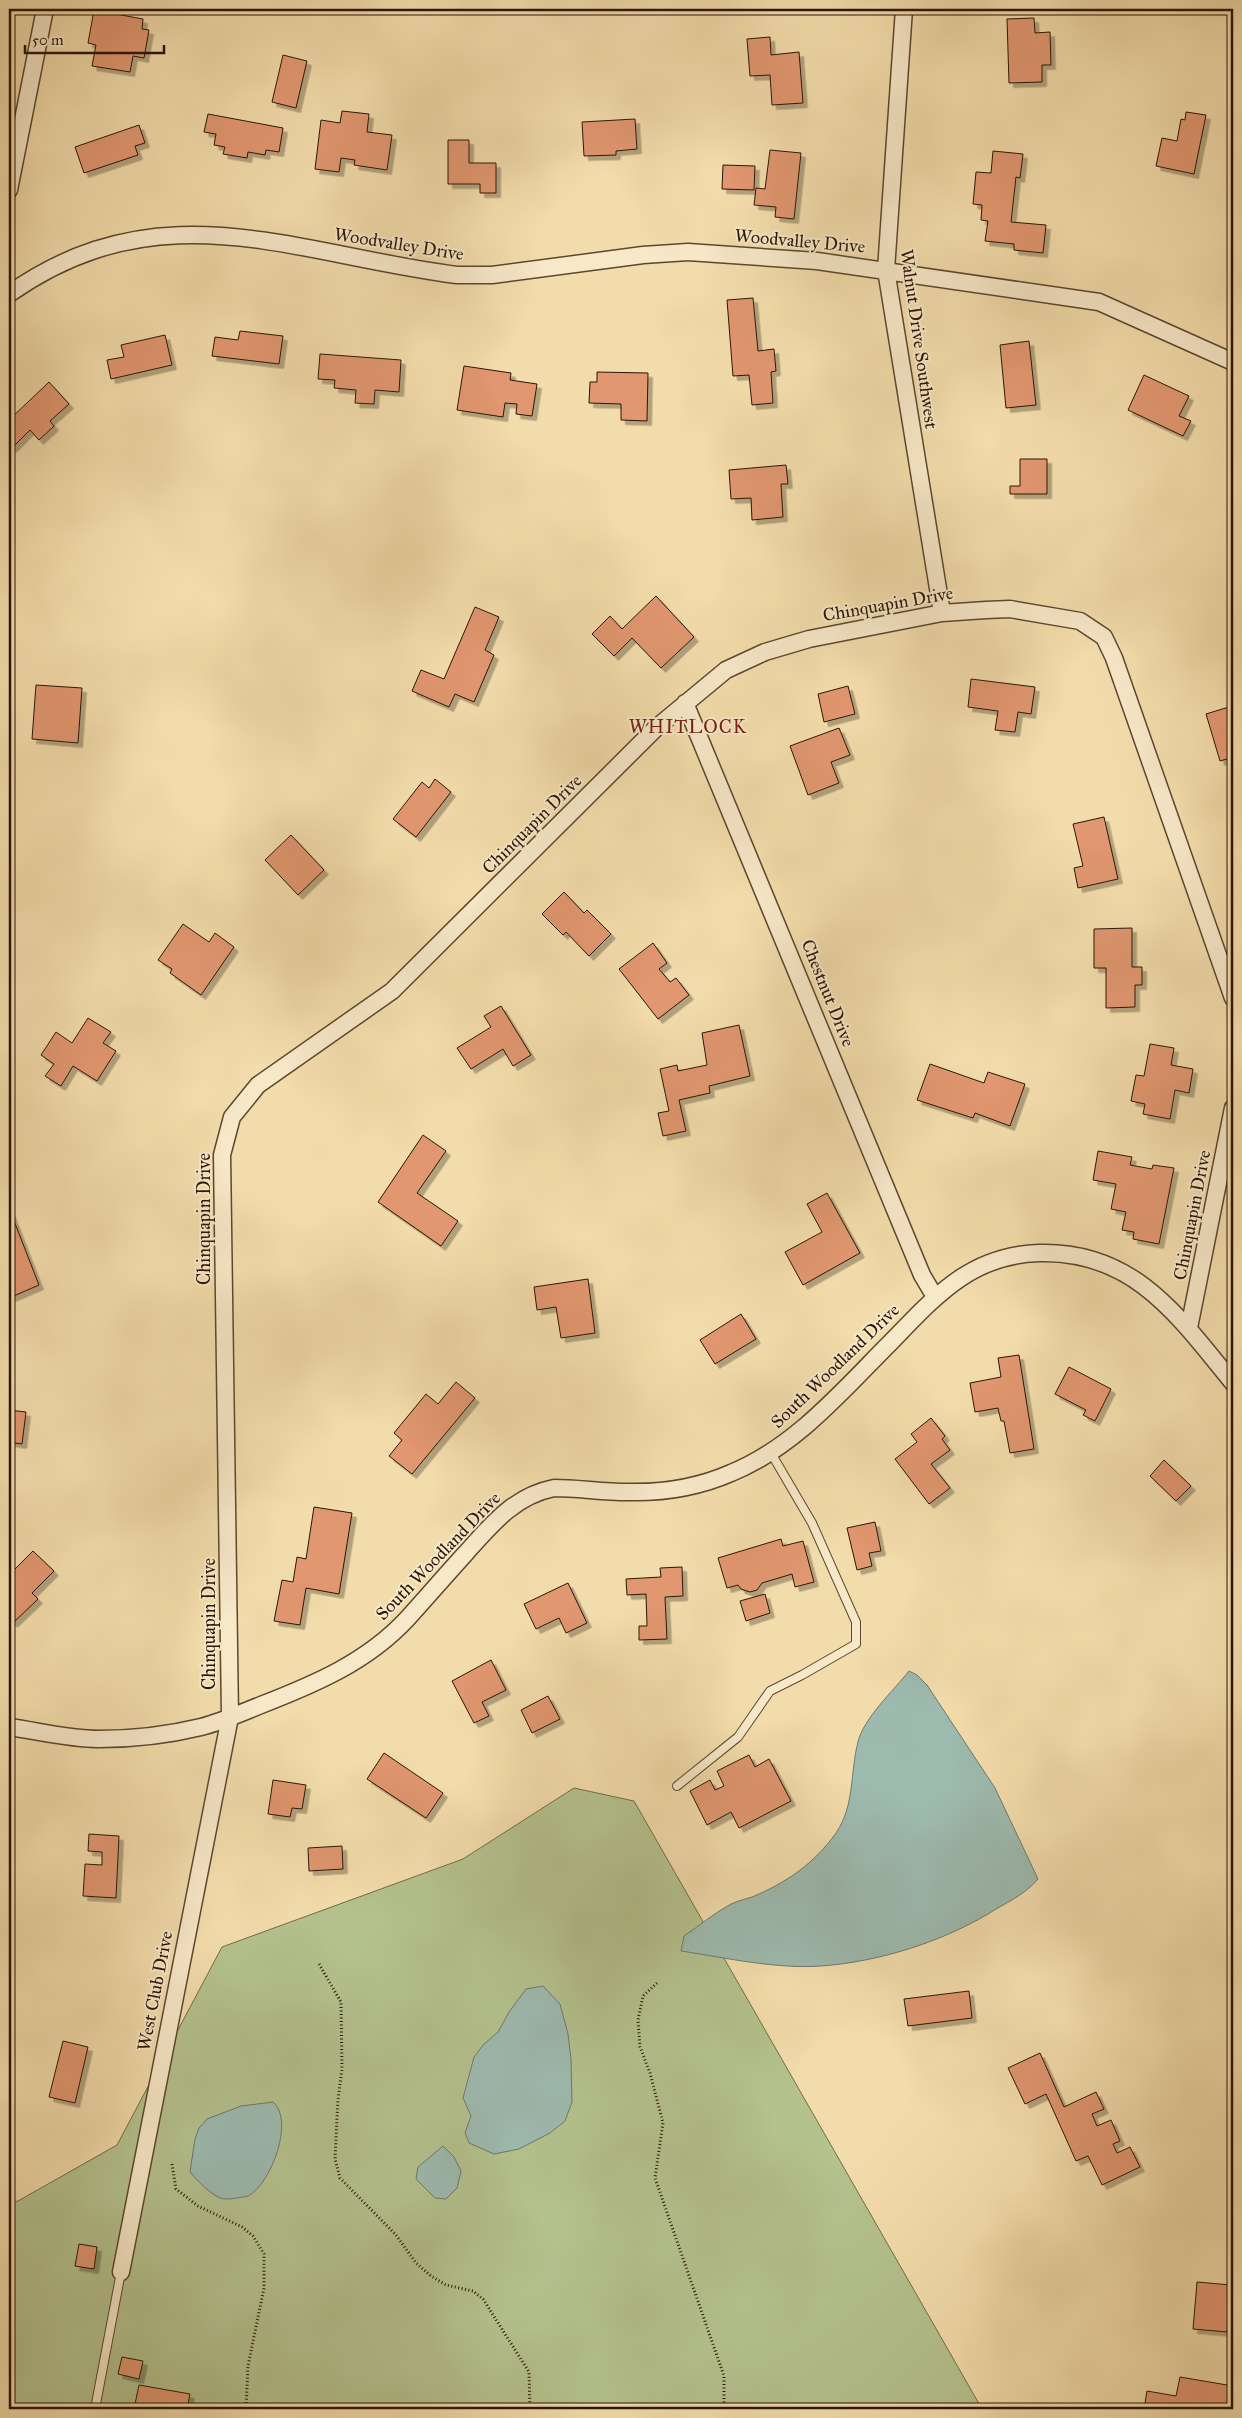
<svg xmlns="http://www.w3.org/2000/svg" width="1242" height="2418" viewBox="0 0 1242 2418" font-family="'IM FELL Great Primer',serif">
  <defs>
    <filter id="shadow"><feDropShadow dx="4.5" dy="4.5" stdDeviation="0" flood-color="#0004"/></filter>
  </defs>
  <rect width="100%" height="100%" fill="#f3dcab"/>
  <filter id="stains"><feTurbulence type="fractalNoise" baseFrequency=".004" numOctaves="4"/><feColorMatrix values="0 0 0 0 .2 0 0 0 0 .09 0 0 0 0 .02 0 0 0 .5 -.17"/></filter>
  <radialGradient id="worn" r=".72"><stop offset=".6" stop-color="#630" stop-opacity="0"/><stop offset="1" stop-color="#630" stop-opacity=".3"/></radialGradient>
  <path fill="#b4c28e" stroke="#6f6c4a" d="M574,1788L634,1801L982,2409H9V2203L18,2201L117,2145L222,1947L463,1859Z"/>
  <path fill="#9dbaaf" stroke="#6f786b" d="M909,1671L917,1675L927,1685L995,1788L1038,1879C1025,1895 1005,1903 988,1914C939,1943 877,1962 821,1966C775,1969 727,1958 681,1951L684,1936C699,1926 714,1913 731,1904C738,1901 745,1899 752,1897C786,1883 815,1863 836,1833C855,1805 850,1772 858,1742C863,1719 894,1690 909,1671Z
    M543,1986L560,2004L568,2034L571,2059L572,2102L565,2121L550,2133L519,2149L494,2154L469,2143L465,2133L471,2116L463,2098L474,2057L483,2045L498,2032L509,2012L526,1989Z
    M273,2102C295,2120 271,2184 248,2196C245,2197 240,2197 237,2198C230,2199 224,2200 218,2197C207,2191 198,2181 190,2172L195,2139L199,2128L207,2119L241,2106Z
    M443,2146L454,2157L461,2171L457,2188L446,2199L435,2198L416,2179L418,2167Z"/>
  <path fill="#e1976f" stroke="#2a1505" filter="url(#shadow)" d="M94,10L143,19L142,29L149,30L144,58L133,56L130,72L92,66L96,45L88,43Z
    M1034,18L1035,33L1050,32L1051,65H1042V82L1009,83L1007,19Z
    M770,37L771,55L799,52L803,103L772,105L770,75L750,76L747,39Z
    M283,55L307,61L296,108L272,102Z
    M342,111L369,114L367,132L392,135L387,170L354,165L355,160L341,158L339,172L315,169L321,120L340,123Z
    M1186,112L1206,115L1194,174L1156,166L1162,138L1177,141L1181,119L1185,120Z
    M208,114L283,128L279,152L266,150L265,155L248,152L247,158L223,154L225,147L214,145L216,134L204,132Z
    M635,119L637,149L616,151V155L584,156L582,122Z
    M139,125L145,143L135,146L138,155L84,173L75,147Z
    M448,140H469V163H496V193H480V184H448Z
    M770,150L801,153L794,219L775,217L776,207L754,205L756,188L765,189Z
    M993,151L1023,154L1020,178L1016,177L1011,222L1046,225L1043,253L1014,250V244L985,241L988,221L981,220L982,205L973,204L976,172L991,173Z
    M723,165L755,166L754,190L722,189Z
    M753,298L758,351L774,349L776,371L771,372L773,403L752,405L749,375L733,376L727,300Z
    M240,331L283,336L279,364L212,356L215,337L238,340Z
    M165,335L172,365L111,379L107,360L124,357L121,345Z
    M1029,341L1036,405L1006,408L1000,345Z
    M320,354L401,360L399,392L375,390L374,404L355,403L356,390L334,388L335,380L318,379Z
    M464,366L511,373L510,380L537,384L532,416L516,414L517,404L505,403L503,417L457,410Z
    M597,372L648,373L647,421L621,420V404L589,403L590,382H597Z
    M1144,375L1189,396L1179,416L1191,421L1183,436L1128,410Z
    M49,382L69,404L50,421L54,426L39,440L30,430L12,448L9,444V420Z
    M1020,459H1047V494H1010V486H1020Z
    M786,465L788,484H781L783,517L752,520L751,498L731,499L729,470Z
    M656,596L694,637L661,668L632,638L614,656L592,634L610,616L622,629Z
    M475,607L499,617L485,650L494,655L474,702L455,694L449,707L412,691L421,670L444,679Z
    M971,679L1035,687L1031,714L1018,712L1015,732L995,730L998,711L968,707Z
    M36,685L82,688L78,743L32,739Z
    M848,686L855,714L824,722L818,694Z
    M1232,706L1233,757L1220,761L1206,714Z
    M839,728L850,755L831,762L839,783L808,795L790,746Z
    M435,779L451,792L416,837L393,819L422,782L429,788Z
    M1104,817L1118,879L1078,888L1074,868L1083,866L1073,824Z
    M291,835L324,870L298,895L265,860Z
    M564,892L584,913L587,910L611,934L589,956L566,932L563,935L542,914Z
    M183,924L209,942L215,933L234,947L201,995L170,973L172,969L158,960Z
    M1132,928V967H1142V985H1135V1007L1106,1008V968H1094V929Z
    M653,943L667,963L659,969L670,982L676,978L689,995L658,1019L619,969Z
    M501,1006L531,1055L513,1066L503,1049L471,1069L457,1048L491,1027L484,1016Z
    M88,1018L111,1032L103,1043L116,1051L97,1081L73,1066L61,1086L45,1076L54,1064L41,1055L56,1032L72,1043Z
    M739,1025L750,1076L709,1086L710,1093L679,1100L686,1131L663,1136L658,1113L669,1111L660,1069L677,1065L678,1071L707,1065L702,1033Z
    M1150,1044L1174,1048L1171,1065L1193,1069L1189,1093L1175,1090L1170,1119L1143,1114L1145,1104L1131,1101L1136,1075L1144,1076Z
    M930,1064L984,1083L988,1072L1025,1084L1010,1126L975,1113L973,1118L917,1100Z
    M423,1135L446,1151L417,1193L458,1221L441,1246L378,1202Z
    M1098,1151L1132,1157L1130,1165L1152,1169L1153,1165L1174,1168L1159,1244L1133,1239L1134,1232L1122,1230L1126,1212L1111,1209L1116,1184L1093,1180Z
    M827,1193L860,1253L803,1285L785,1252L822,1232L807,1204Z
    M9,1208L39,1285L9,1298Z
    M588,1279L595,1333L561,1338L556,1307L537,1310L534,1287Z
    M741,1314L756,1339L715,1364L700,1340Z
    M1019,1355L1034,1449L1010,1453L1004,1421H1001L998,1408L975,1412L970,1383L1001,1377L998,1358Z
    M1069,1367L1111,1389L1095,1421L1083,1415L1086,1410L1055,1394Z
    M456,1382L475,1398L412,1474L389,1456L402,1440L394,1433L426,1394L438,1404Z
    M9,1410L26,1412L22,1444L9,1442Z
    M931,1418L945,1436L942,1439L950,1450L931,1464L950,1488L929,1504L895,1459L917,1442L911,1434Z
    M1164,1460L1191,1486L1176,1501L1150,1476Z
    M314,1507L352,1513L339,1594L306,1588L300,1625L274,1621L282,1580L293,1582L297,1557L306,1559Z
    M875,1522L881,1551L869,1553L872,1566L857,1570L847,1528Z
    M781,1539L783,1546L803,1541L814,1582L795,1587L792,1574L762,1583L757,1590L750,1592L741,1589L738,1585L727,1588L718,1558Z
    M33,1551L54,1571L32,1593L38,1599L13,1623L9,1619V1575Z
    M682,1567L683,1596L665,1597L667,1639L639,1640V1626H647L646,1594L627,1595L626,1579L661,1577L660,1568Z
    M568,1583L587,1623L566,1633L559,1618L536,1629L524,1604Z
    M765,1594L770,1613L746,1621L740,1601Z
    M491,1660L506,1690L482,1702L489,1716L474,1723L452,1681Z
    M548,1696L560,1719L532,1733L521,1710Z
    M384,1753L443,1793L426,1818L367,1779Z
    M749,1755L755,1767L769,1759L791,1801L739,1828L731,1812L707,1825L690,1791L710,1780L715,1790L724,1786L717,1771Z
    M273,1780L306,1785L302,1809L292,1808L290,1817L268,1814Z
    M89,1834L119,1836L116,1898L83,1896L85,1864L102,1865V1852L88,1851Z
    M342,1846L343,1869L309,1871L308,1848Z
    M969,1991L972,2018L908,2026L904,1999Z
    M63,2041L88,2047L75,2103L49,2097Z
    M1040,2053L1064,2107L1096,2092L1104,2109L1092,2114L1097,2126L1111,2120L1120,2141L1113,2144L1117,2153L1130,2147L1140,2167L1102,2185L1088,2156L1076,2161L1046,2094L1025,2104L1008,2068Z
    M79,2244L97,2247L94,2269L75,2266Z
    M1197,2282L1231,2285L1227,2332L1193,2329Z
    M122,2357L143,2361L139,2379L118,2374Z
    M1180,2377L1233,2386L1229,2409H1144L1147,2391L1176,2396Z
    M139,2385L190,2394L187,2409H134Z"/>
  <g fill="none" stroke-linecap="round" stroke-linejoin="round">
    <defs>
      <path id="lane" d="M677,1786L738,1737L770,1691L802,1675L856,1644V1622L812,1523L771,1453
        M95,2409L121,2272"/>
      <path id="street" d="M904,9L886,270L942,613
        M9,190L45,9
        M9,294C161,187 293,254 457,275H492L643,255L688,252L817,261L1099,302L1233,362
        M685,703L922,1275L935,1297
        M1189,1328L1233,1108
        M9,1727C38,1731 69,1739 99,1739C133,1739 168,1735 201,1727C221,1722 241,1713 261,1705C315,1684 367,1662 407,1619C426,1598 445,1576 465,1554C491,1525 514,1496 554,1488C578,1488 602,1492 627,1492C662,1493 699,1487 731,1473C795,1447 842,1391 890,1343C935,1297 970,1255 1039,1253C1134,1250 1179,1317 1233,1383
        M121,2272L230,1717L222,1155L232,1117L258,1085L392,991L656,728L726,670L765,652L809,639L942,613L986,610L1010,609L1080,621L1104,637L1114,658L1233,998"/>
    </defs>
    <use href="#lane" stroke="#5c472e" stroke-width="10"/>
    <use href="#street" stroke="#5c472e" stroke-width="19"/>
    <path stroke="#2a1505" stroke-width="3" stroke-dasharray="1 2.5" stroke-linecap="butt" d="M319,1964L341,2002L342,2069L338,2099L335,2159L340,2178L396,2235L416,2263L431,2276L446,2285L473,2291L483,2299L529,2372L530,2409
      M657,1983L643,1996L638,2020L640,2047L650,2073L663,2123L655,2178L724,2376V2409
      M172,2164L176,2189L198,2206L242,2227L253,2236L264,2254V2288L248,2366L246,2409"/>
    <use href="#lane" stroke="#f7e8c8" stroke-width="8"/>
    <use href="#street" stroke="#f7e8c8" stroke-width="16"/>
  </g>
  <g text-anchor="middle" stroke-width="4" stroke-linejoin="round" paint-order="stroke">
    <g font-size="18" fill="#2a1505" stroke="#f7e8c8">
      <text transform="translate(800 241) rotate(5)" y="6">Woodvalley Drive</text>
      <text transform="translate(399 244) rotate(9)" y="6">Woodvalley Drive</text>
      <text transform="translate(919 339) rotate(82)" y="6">Walnut Drive Southwest</text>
      <text transform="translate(888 604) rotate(-10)" y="6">Chinquapin Drive</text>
      <text transform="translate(532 824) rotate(-45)" y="6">Chinquapin Drive</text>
      <text transform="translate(828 993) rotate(68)" y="6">Chestnut Drive</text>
      <text transform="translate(1192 1215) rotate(-79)" y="6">Chinquapin Drive</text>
      <text transform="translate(204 1219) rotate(-90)" y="6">Chinquapin Drive</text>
      <text transform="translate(835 1366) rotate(-44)" y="6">South Woodland Drive</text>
      <text transform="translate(438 1556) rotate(-46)" y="6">South Woodland Drive</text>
      <text transform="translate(209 1624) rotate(-90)" y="6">Chinquapin Drive</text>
      <text transform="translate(155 1991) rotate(-79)" y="6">West Club Drive</text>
    </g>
    <g font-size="19" letter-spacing="1" fill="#7a1f14" stroke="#f7e8c8">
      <text x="688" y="733">WHITLOCK</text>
    </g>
  </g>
  <rect width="1242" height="2418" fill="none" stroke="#f3dcab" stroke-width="30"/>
  <rect x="10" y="10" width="1222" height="2398" fill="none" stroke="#2a1505" stroke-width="2.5"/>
  <rect x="15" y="15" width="1212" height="2388" fill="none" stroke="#2a1505"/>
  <path d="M25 45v8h139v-8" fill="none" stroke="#2a1505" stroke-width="2.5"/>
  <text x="32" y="45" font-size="15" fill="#2a1505" stroke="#f7e8c8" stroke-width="4" paint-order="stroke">50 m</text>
  <rect width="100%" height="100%" filter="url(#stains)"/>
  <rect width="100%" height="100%" fill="url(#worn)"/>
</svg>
